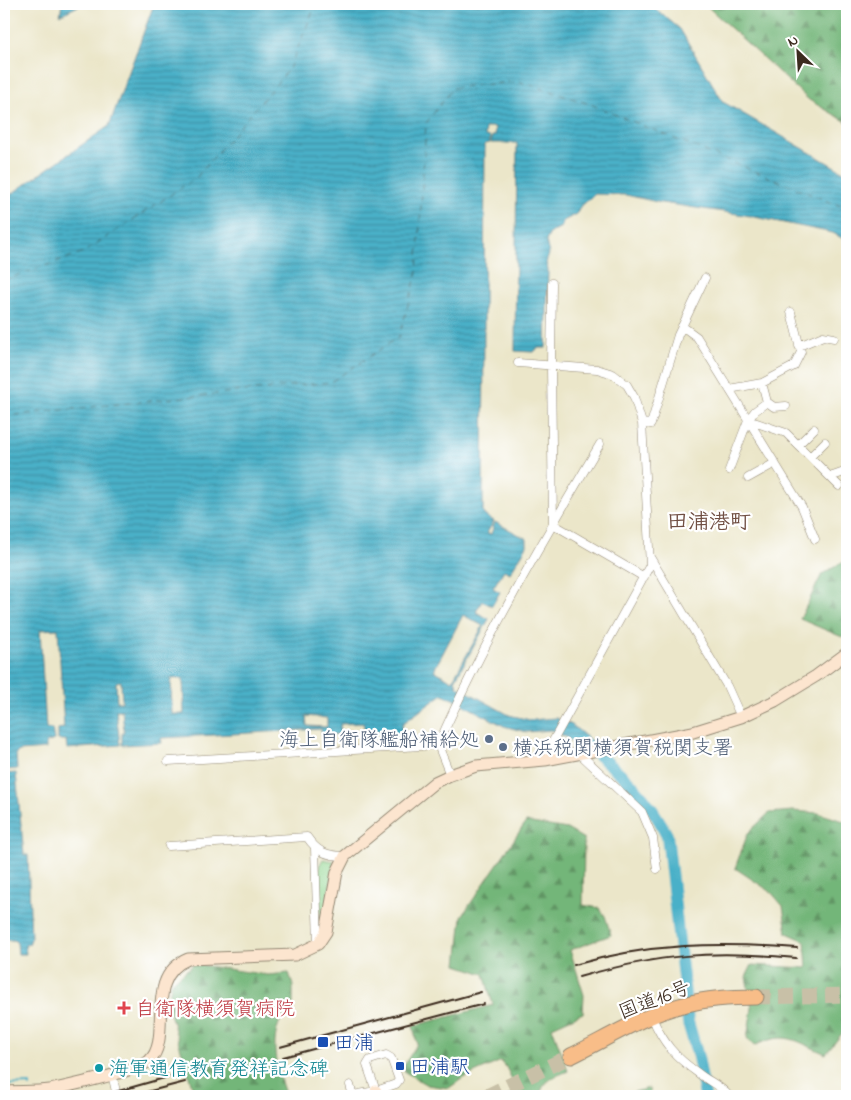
<svg xmlns="http://www.w3.org/2000/svg" width="851" height="1100" viewBox="0 0 851 1100" font-family="'Indie Flower','Klee One',sans-serif">
  <defs>
    <pattern id="forest-firs" width="22" height="20" patternUnits="userSpaceOnUse" patternTransform="scale(1.25)"><rect width="22" height="20" fill="#73b679"/><path d="M5 1l3.5 6h-7zM16 11l3.5 6h-7z" fill="#609463"/></pattern>
    <pattern id="water-rules" width="6" height="5" patternUnits="userSpaceOnUse" patternTransform="scale(1.25)"><rect width="6" height="5" fill="#49b0c8"/><path d="M0 2.5h6" fill="none" stroke="#3e8fa2"/></pattern>
  </defs>
  <rect width="100%" height="100%" fill="#fff"/>
  <filter id="ink" filterUnits="userSpaceOnUse"><feTurbulence type="fractalNoise" baseFrequency=".02" numOctaves="2"/><feDisplacementMap in="SourceGraphic" scale="10" xChannelSelector="R" yChannelSelector="G"/><feConvolveMatrix kernelMatrix="1 2 1 2 8 2 1 2 1" color-interpolation-filters="sRGB"/></filter>
  <filter id="wash" filterUnits="userSpaceOnUse"><feTurbulence type="fractalNoise" baseFrequency=".0096" numOctaves="4" result="noise"/><feDisplacementMap in="SourceGraphic" scale="20" xChannelSelector="R" yChannelSelector="G"/><feGaussianBlur stdDeviation="1.12" result="paint"/><feColorMatrix in="noise" values="0 0 0 0 0 0 0 0 0 0 0 0 0 0 0 0 0 1.4 0 .05"/><feComposite in="paint" operator="in"/></filter>
  <g filter="url(#wash)">
    <rect width="100%" height="100%" fill="#ebe6c9"/>
    <path fill="#8fd58e" stroke="#658056" d="M323,859L334,861L324,923L321,920L319,866Z"/>
    <path fill="url(#forest-firs)" stroke="#57704c" d="M712,4H847V122L809,100L709,8Z
      M847,560V634L842,637L800,619L822,574Z
      M793,811L818,813L847,822V1027L826,1054C795,1041 787,1030 754,1046L747,1038L752,1008L746,977L752,965L807,968L805,941L787,933L783,906L771,892L735,868L748,833L769,813Z
      M526,822L567,829L584,839L583,905L599,908L605,916L611,935L570,950L584,995L583,1013L552,1027L568,1071C555,1076 542,1081 540,1096H508L518,1092L506,1067L501,1061L463,1078L449,1088L427,1085L405,1072L403,1067L417,1044L413,1026L493,1005L484,974L457,965L462,916Z
      M194,964L268,975L289,973L293,985V1005C265,1027 275,1068 286,1096H195L168,1007L171,983Z
      M649,1088L650,1096H619Z"/>
    <path fill="url(#water-rules)" stroke="#426d73" fill-rule="evenodd" d="M62,4H82L60,15Z
      M154,4H644L648,9L651,5L680,29L723,102L847,174V241L833,233L745,215L662,203L626,195L595,194L579,208L577,214L563,221L561,227L550,233L546,241L549,254L546,263L548,270L546,348H539L533,352L515,351L517,143H491L492,136H495V127H486L485,136L490,137V143L485,144L483,511L484,515L494,521L487,533L491,534L495,522L527,539V546L510,573L504,570L493,588L500,592L492,606L482,601L476,612L489,619L455,680L457,686L509,715L530,720L556,718L572,725L595,744L580,748L566,737L551,730L526,732L504,726L443,694L402,724L403,735H395L390,731H365L363,723L340,724L341,734L322,735L321,729L161,738L162,743L122,745V733L124,732L122,710L116,711L120,745L67,749L66,740H58V729L64,728L58,629L40,630L46,729H52L54,740L46,743V749L19,751L16,754L17,769L4,770V199L109,126ZM463,615L483,626L452,681L434,670ZM171,678L183,679L184,714H172ZM121,681L122,702H117L116,682ZM306,716L327,718V727L307,726Z
      M16,773L24,855H28L31,939L29,944L25,945L26,954H18L17,943L14,940H4V774Z"/>
    <g fill="none" stroke-linecap="round" stroke-linejoin="round">
      <path stroke="#49b0c8" stroke-width="2" d="M4,1085L30,1084V1086"/>
      <path stroke="#49b0c8" stroke-width="12" d="M586,745C623,775 645,791 667,835L688,1022L698,1057L705,1096"/>
      <path stroke="#416062" stroke-width="1" stroke-dasharray="6 5" stroke-linecap="butt" d="M4,280L84,252L196,178L289,69L316,4
        M4,416L331,382L399,337L417,273L426,123L453,88L518,81L590,104L847,209"/>
    </g>
  </g>
  <g filter="url(#ink)">
    <g fill="none" stroke-linecap="round" stroke-linejoin="round">
      <path stroke="#c8c0a7" stroke-width="15" stroke-dasharray="15 8" stroke-linecap="butt" d="M756,997L847,995
        M487,1096L571,1056"/>
      <defs>
        <path id="street" d="M552,283L551,366L553,524L644,577
          M682,326L697,337L802,507L815,539
          M799,346L823,336L834,338
          M518,363L597,369L613,374L627,385L634,397L642,423L650,565L548,750V759
          M762,383L767,402L774,407L786,406
          M729,389L762,383L794,366L801,352L791,312
          M748,420L755,411L767,402
          M642,423L651,424L678,335L705,278
          M798,445L814,429
          M810,457L825,442
          M729,470L748,420L786,433L839,486
          M830,477L847,471
          M748,478L775,463
          M650,557L727,686L741,717
          M580,754L642,812L653,838L657,869
          M168,761L438,745
          M450,775L438,745C484,641 542,542 600,444
          M169,846L307,837C317,852 327,856 345,856
          M315,848L318,944
          M652,1017C663,1043 675,1057 698,1073C709,1082 720,1085 729,1096
          M386,1055L391,1058L399,1080L396,1084L376,1091L367,1065L370,1060Z
          M112,1074L117,1096
          M350,1085L353,1096
          M353,1095L376,1091"/>
        <path id="secondary" d="M376,1091L377,1096
          M4,1092C19,1091 35,1092 50,1090C68,1086 138,1071 149,1061C174,1039 142,978 188,959L295,955L318,944L326,932L337,872L345,856L435,782L450,775L476,766L545,760L693,732L741,717L775,701L816,676L847,653"/>
        <path id="highway" d="M571,1056C608,1038 647,1013 687,1004C710,998 733,997 756,997"/>
      </defs>
      <use href="#street" stroke="#938874" stroke-width="9"/>
      <use href="#secondary" stroke="#938874" stroke-width="13"/>
      <use href="#highway" stroke="#938874" stroke-width="17"/>
      <use href="#street" stroke="#fff" stroke-width="8"/>
      <use href="#secondary" stroke="#fce5cf" stroke-width="11"/>
      <use href="#highway" stroke="#f8bd88" stroke-width="15"/>
      <path stroke="#3b2a1e" stroke-width="2" d="M574,965C650,943 719,942 797,948
        M579,977C659,954 713,950 796,958
        M280,1047L481,992
        M283,1057L484,1004
        M101,1096L182,1073
        M131,1096L185,1082"/>
    </g>
  </g>
  <g fill="#5c6f8a" stroke="#fff" stroke-width="2">
    <circle cx="489" cy="739" r="5"/>
    <circle cx="503" cy="747" r="5"/>
  </g>
  <path fill="#e0444e" stroke="#fff" stroke-width="2" d="M121.5 1000.5h5v5h5v5h-5v5h-5v-5h-5v-5h5z"/>
  <g fill="#1a4fb4" stroke="#fff" stroke-width="2">
    <rect x="317" y="1036" width="12" height="12" rx="2.5"/>
    <rect x="395" y="1061" width="10" height="10" rx="2.5"/>
  </g>
  <circle fill="#0f9aa8" stroke="#fff" stroke-width="2" cx="99" cy="1068" r="5"/>
  <g text-anchor="middle" stroke-width="4.5" stroke-linejoin="round" paint-order="stroke">
    <g font-size="20" fill="#4e5e75" stroke="#fff" text-anchor="end">
      <text x="479" y="746">海上自衛隊艦船補給処</text>
      <text x="513" y="754" text-anchor="start">横浜税関横須賀税関支署</text>
    </g>
    <g font-size="20" fill="#3b2a1e" stroke="#fff">
      <text transform="translate(654 999) rotate(-21)" y="7">国道16号</text>
    </g>
    <g font-size="20" fill="#be3a42" stroke="#fff" text-anchor="start">
      <text x="135" y="1015">自衛隊横須賀病院</text>
    </g>
    <g font-size="20" fill="#164399" stroke="#fff" text-anchor="start">
      <text x="334" y="1049">田浦</text>
      <text x="410" y="1073">田浦駅</text>
    </g>
    <g font-size="20" fill="#0d838f" stroke="#fff" text-anchor="start">
      <text x="109" y="1075">海軍通信教育発祥記念碑</text>
    </g>
    <g font-size="21" font-weight="bold" fill="#704f43" stroke="#fff">
      <text x="709" y="528">田浦港町</text>
    </g>
  </g>
  <rect width="851" height="1100" fill="none" stroke="#fff" stroke-width="20"/>
  <g transform="translate(798 52) rotate(335)" stroke="#ffffff" stroke-width="4" paint-order="stroke">
  <path d="M0-4L9 19L0 12L-9 19Z" fill="#3b2a1e"/>
  <text y="-8" font-size="14" font-weight="bold" text-anchor="middle" fill="#3b2a1e">N</text>
  </g>
</svg>
